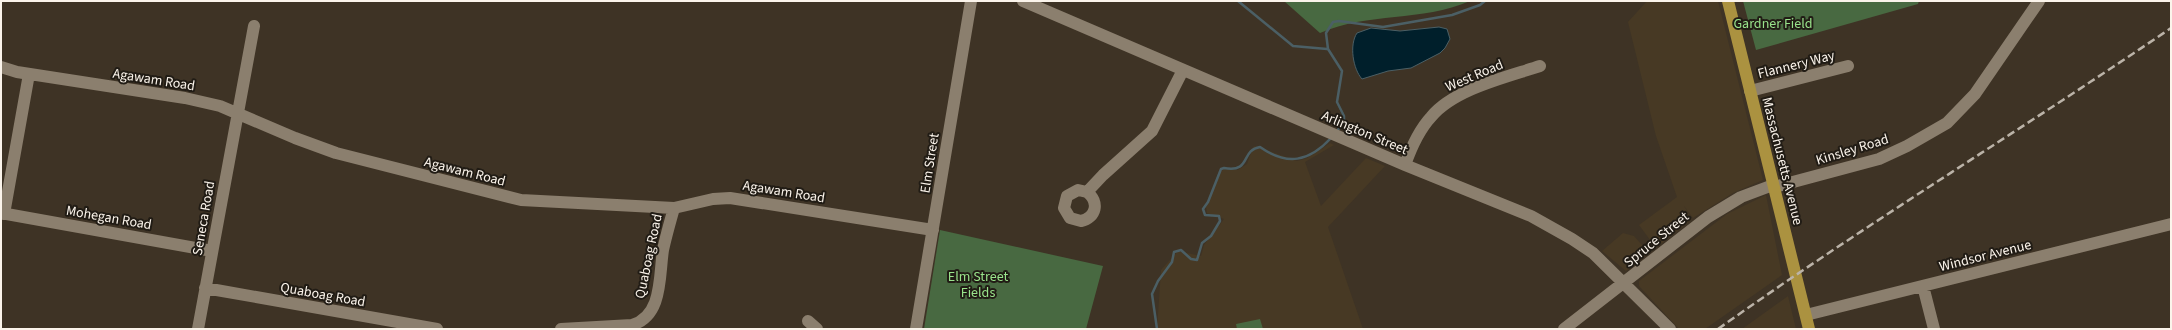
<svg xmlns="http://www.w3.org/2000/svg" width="2172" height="330" viewBox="0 0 2172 330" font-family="'Source Sans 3',sans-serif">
  <rect width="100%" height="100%" fill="#3e3325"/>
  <path fill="#473924" d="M1647,1H1718L1763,180L1733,193L1693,218L1684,206L1692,219L1656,248L1639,225L1677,197L1656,136L1628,22Z
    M1330,143L1334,145L1305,162L1321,206L1366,158L1385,166L1328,227L1363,329H1157L1161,270L1178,251L1201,256L1204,245L1224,219L1207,213L1206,207L1218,174L1224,169L1238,170L1247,164L1253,147L1255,146L1297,161L1307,158Z
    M1766,195L1782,275L1705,329H1679L1639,286V281L1727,214Z
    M1623,233L1634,236L1649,253L1626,271L1602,251Z
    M1788,296L1796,329H1742Z"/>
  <path fill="#486941" d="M1284,1H1470C1422,22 1368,12 1320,33Z
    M1743,1H1919L1918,4L1756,50Z
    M940,230L1103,266L1086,329H924Z
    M1260,319L1263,329H1237L1236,324Z"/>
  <path fill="#001f2b" stroke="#4b5f65" d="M1439,27L1447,29L1450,39L1445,48L1440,53L1411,68L1388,71L1362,79C1353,69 1349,45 1357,33L1371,28L1400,31Z"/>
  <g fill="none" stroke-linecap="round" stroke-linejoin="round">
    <path stroke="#4b5f65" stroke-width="2.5" d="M1238,1L1293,46L1327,49
      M1337,131L1344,122V116L1337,102L1342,71L1328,49L1326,33L1333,22L1339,21L1383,27L1452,15L1480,5L1485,1
      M1157,329L1152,294L1158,281L1172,262L1174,252L1181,250L1191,259L1197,260L1202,243L1211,236L1220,221L1219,216L1205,215L1203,209L1208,202L1221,169L1224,168C1252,173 1240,150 1260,147C1287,166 1309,162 1331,138"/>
    <path stroke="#8b7f6e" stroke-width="12" d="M1023,1L1405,165L1531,216L1572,239L1593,253L1670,329
      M1,67L17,72L185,98L220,106L295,138L336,153L521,200L674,208L713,199L730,198L933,230
      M1750,91L1848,66
      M1405,165C1411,148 1418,131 1431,117C1454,89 1507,77 1540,66
      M1774,187L1879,159L1907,146L1947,123L1975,94L2039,1
      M1087,192C1100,202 1096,218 1081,221L1070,218L1064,208L1067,196L1078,190L1087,192L1103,175L1152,131L1183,70
      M1,213L212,251
      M4,214L29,74
      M1923,286L1934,329
      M205,288L437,329
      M1806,315L2171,224
      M808,321L817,329
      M198,329L254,26
      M561,329L632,325C663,316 659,276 663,250C666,236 670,222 674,208
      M916,329L971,1
      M1564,329L1708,217L1741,197L1773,185"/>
    <path stroke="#ab9240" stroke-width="12" d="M1728,1L1809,329"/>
    <path stroke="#bbb3a8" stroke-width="2.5" stroke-dasharray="8 4" stroke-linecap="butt" d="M1718,329C1866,224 2021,130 2171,28"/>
  </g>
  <g text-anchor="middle" stroke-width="4" stroke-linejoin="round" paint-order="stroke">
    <g font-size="14" fill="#99e38b" stroke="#211c15">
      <text x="1773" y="28">Gardner Field</text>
      <text x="978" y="281">Elm Street<tspan x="978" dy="16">Fields</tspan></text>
    </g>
    <g font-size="14" fill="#fbf4eb" stroke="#211c15">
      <text transform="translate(1796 64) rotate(-14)" y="5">Flannery Way</text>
      <text transform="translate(1474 75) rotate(-23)" y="5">West Road</text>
      <text transform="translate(154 79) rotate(9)" y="5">Agawam Road</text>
      <text transform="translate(1365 132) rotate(23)" y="5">Arlington Street</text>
      <text transform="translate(1852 149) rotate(-17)" y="5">Kinsley Road</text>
      <text transform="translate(1783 161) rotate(76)" y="5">Massachusetts Avenue</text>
      <text transform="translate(929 163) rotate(-81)" y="5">Elm Street</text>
      <text transform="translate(465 171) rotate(14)" y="5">Agawam Road</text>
      <text transform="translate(784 191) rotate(9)" y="5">Agawam Road</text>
      <text transform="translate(109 217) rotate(10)" y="5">Mohegan Road</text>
      <text transform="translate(203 218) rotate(-80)" y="5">Seneca Road</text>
      <text transform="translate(1656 239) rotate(-39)" y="5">Spruce Street</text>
      <text transform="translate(1985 255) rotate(-14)" y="5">Windsor Avenue</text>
      <text transform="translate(648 256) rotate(-78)" y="5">Quaboag Road</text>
      <text transform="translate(323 294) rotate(10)" y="5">Quaboag Road</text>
    </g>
  </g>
  <rect width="2172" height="330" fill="none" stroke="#fbf4eb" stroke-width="4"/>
</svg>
